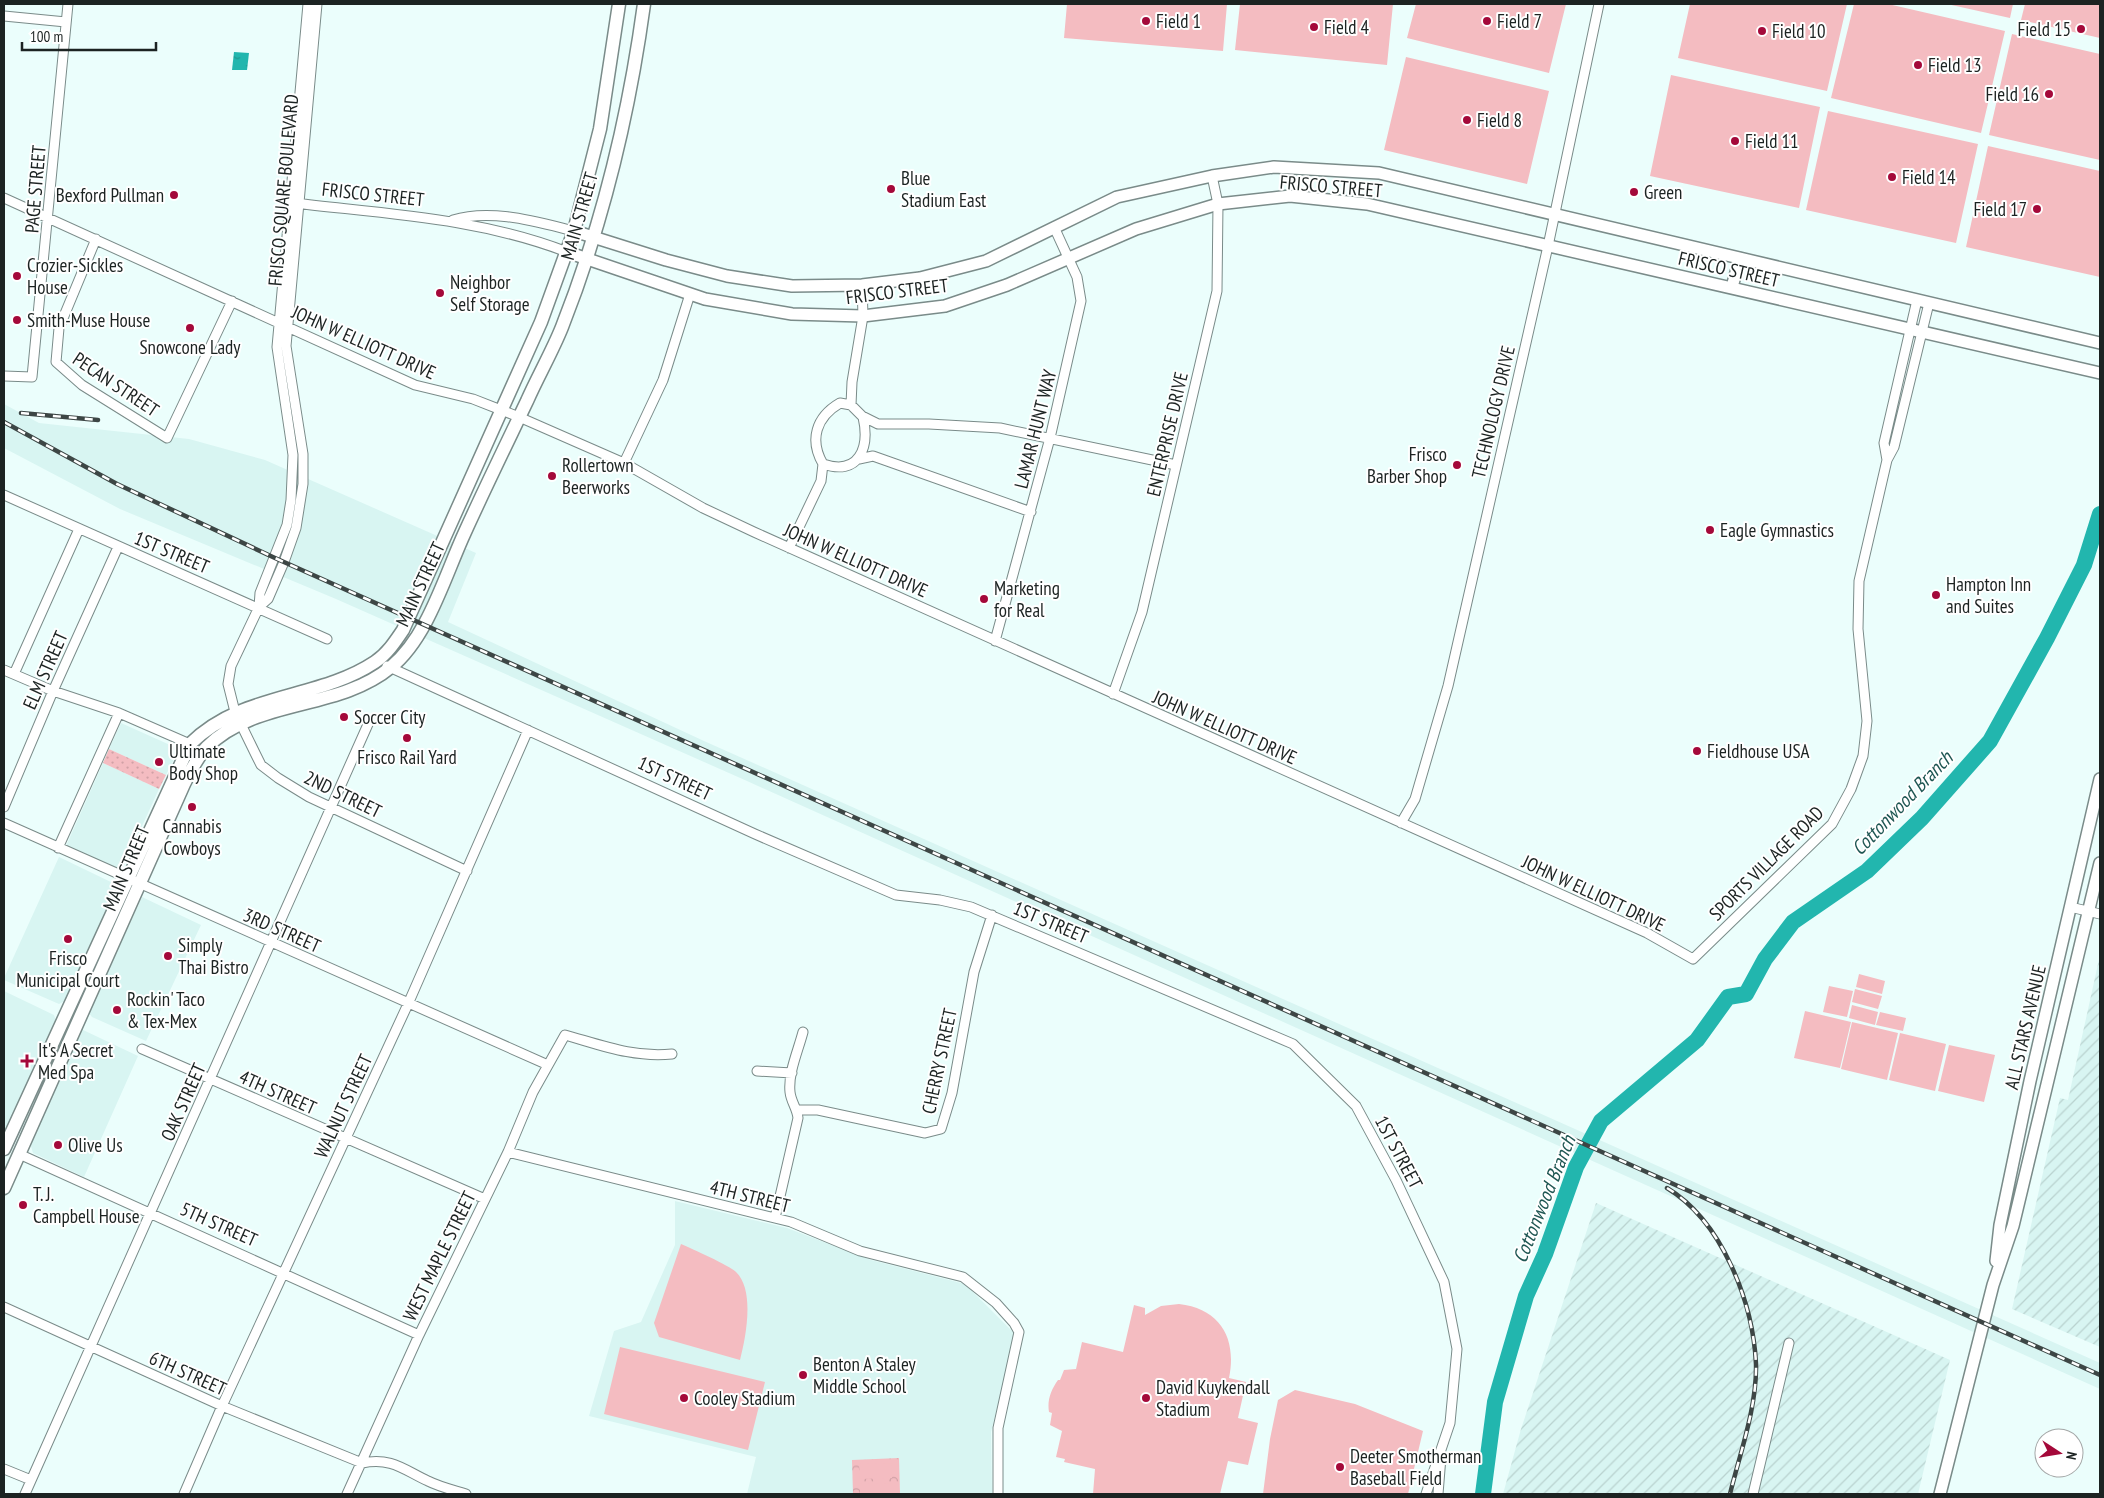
<svg xmlns="http://www.w3.org/2000/svg" width="2104" height="1498" viewBox="0 0 2104 1498" font-family="'PT Sans Narrow',sans-serif">
  <defs>
    <pattern id="industrial-furrows" width="10" height="10" patternUnits="userSpaceOnUse" patternTransform="scale(1.25)"><rect width="10" height="10" fill="#d8f5f2"/><path d="M-1 1l2-2M0 10L10 0M9 11l2-2" fill="none" stroke="#b9d2cf"/></pattern>
    <pattern id="grass-dots" width="8" height="8" patternUnits="userSpaceOnUse" patternTransform="scale(1.25)"><rect width="8" height="8" fill="#f4bcc1"/><path d="M2 2h.1M6 6h.1" fill="none" stroke="#d1a1a6" stroke-width="1.8" stroke-linecap="round"/></pattern>
    <pattern id="park-crowns" width="20" height="18" patternUnits="userSpaceOnUse" patternTransform="scale(1.25)"><rect width="20" height="18" fill="#f4bcc1"/><path d="M2 6a3 3 0 1 1 6 0M12 15a3 3 0 1 1 6 0" fill="none" stroke="#d1a1a6"/></pattern>
    <pattern id="water-ripples" width="26" height="14" patternUnits="userSpaceOnUse" patternTransform="scale(1.25)"><rect width="26" height="14" fill="#22b6ae"/><path d="M2 4q2-2 4 0t4 0M15 11q2-2 4 0t4 0" fill="none" stroke="#1d948d"/></pattern>
  </defs>
  <rect width="100%" height="100%" fill="#ebfefc"/>
  <path fill="#d8f5f2" d="M4,404L39,423L189,439L265,460L476,553L448,622L704,741L2100,1363V1389L747,781L336,599L120,509L4,448Z
    M121,723L179,749L166,775L109,749Z
    M103,763L159,789L122,870L66,846Z
    M59,857L115,884L117,889L67,1000L59,1004L4,980V978Z
    M142,897L201,925L146,1041L92,1017L89,1013Z
    M4,991L54,1015L56,1021L4,1134Z
    M81,1029L138,1056L84,1177L33,1153L30,1143Z
    M675,1201L787,1228L871,1260L965,1284L1015,1334L991,1432L992,1494H747L756,1457L589,1416L614,1331L641,1322L675,1245Z"/>
  <path fill="url(#industrial-furrows)" d="M2100,955V1347L2012,1309L2060,1098L2068,1100Z
    M1596,1203L1950,1360L1918,1494H1503L1521,1429Z"/>
  <path fill="url(#grass-dots)" d="M109,749L166,775L159,789L103,763Z"/>
  <path fill="url(#park-crowns)" d="M899,1458L900,1494H853L852,1460Z"/>
  <path fill="#f4bcc1" d="M1067,4H1227L1223,51L1064,38Z
    M1240,4H1393L1387,65L1235,50Z
    M1416,4H1566L1549,73L1407,38Z
    M1690,4H1847L1827,91L1678,58Z
    M1854,4H1888L2005,31L1981,133L1831,98Z
    M1947,4H2013L2010,18Z
    M2025,4H2100V38L2021,20Z
    M2012,34L2100,54V160L1989,135Z
    M1406,57L1549,91L1527,184L1384,150Z
    M1671,75L1820,107L1799,208L1650,176Z
    M1828,111L1978,144L1956,243L1806,210Z
    M1988,146L2100,171V277L1966,247Z
    M1859,974L1885,981L1882,994L1856,987Z
    M1829,986L1853,991L1847,1017L1823,1012Z
    M1855,989L1882,996L1878,1009L1852,1002Z
    M1852,1005L1878,1012L1875,1025L1849,1018Z
    M1805,1011L1851,1022L1840,1068L1794,1058Z
    M1880,1012L1906,1018L1903,1031L1876,1025Z
    M1852,1022L1898,1033L1887,1080L1841,1069Z
    M1900,1033L1946,1044L1935,1091L1889,1080Z
    M1949,1045L1995,1055L1984,1102L1938,1091Z
    M681,1244C692,1249 729,1265 736,1272C755,1290 746,1337 740,1360L659,1337L654,1323Z
    M1179,1304C1221,1309 1237,1339 1229,1378L1246,1382L1238,1418L1258,1423L1248,1465L1228,1461L1220,1494H1093L1095,1469L1064,1462L1065,1459L1056,1457L1062,1431L1050,1425L1052,1413L1049,1412C1047,1400 1051,1390 1058,1380H1060L1064,1370L1076,1369L1082,1342L1123,1352L1134,1305L1145,1308V1315L1161,1306Z
    M620,1347L765,1382L748,1450L604,1414Z
    M1295,1390L1355,1404L1423,1431L1408,1494H1263L1270,1439L1278,1400Z
    M891,1463L892,1478L860,1479L859,1464Z
    M892,1483V1494H860V1484Z"/>
  <path fill="url(#water-ripples)" d="M234,52L249,53L247,70H232Z"/>
  <g fill="none" stroke-linecap="round" stroke-linejoin="round">
    <path stroke="#22b6ae" stroke-width="16" d="M1483,1494L1495,1402L1526,1296L1545,1254L1576,1167L1601,1121L1697,1040L1728,997L1746,994L1765,959L1793,922L1867,871L1922,818L1990,741L2047,638L2084,565L2100,514"/>
    <defs>
      <path id="minor" d="M308,4L277,347L293,455L291,500L287,525L260,593L259,607L231,666L228,684L235,712L256,755L261,765L278,778L309,797L467,871
        M4,16L66,22
        M4,198L415,385L473,399L519,417L624,463L703,508L754,532L1647,933L1693,959L1832,824L1851,789L1863,756L1867,721L1858,629L1859,581L1887,460L1894,447L1929,303
        M294,203C387,214 479,218 567,252
        M453,220C491,208 537,222 574,231
        M96,239L59,328L56,362L82,385L167,438L232,301
        M4,376L32,377L68,4
        M840,403L851,405L863,417C870,448 859,476 823,464C809,440 816,417 840,403Z
        M851,405L852,382L863,316L862,285
        M864,417L878,424H929L1000,428L1176,465
        M859,459L873,456L1031,512
        M1887,460L1884,443L1917,300
        M624,463L663,380L690,294
        M4,495L327,639
        M789,548L821,481L823,464
        M259,607L268,599L284,562L296,528L303,484V454L286,346L317,4
        M995,641L1050,438L1081,301L1077,277L1054,227
        M387,666L755,834L896,895L940,900L971,907L1293,1044L1356,1106L1396,1180L1444,1282L1457,1349L1450,1423L1426,1494
        M4,670L53,691L119,713L190,744
        M14,674L79,529
        M1113,694L1142,612L1217,291L1218,204L1212,176
        M4,807L53,691L118,547
        M4,823L548,1065
        M1401,823L1415,799L1448,686L1548,246L1599,4
        M58,848L119,713
        M2070,907L2100,914
        M142,1049L485,1199
        M757,1071L792,1073
        M797,1110H818L925,1133L941,1129L952,1093L974,972L992,915
        M508,1152L791,1222L860,1251L963,1277L996,1303L1014,1323L1019,1332L998,1428V1494
        M19,1154L419,1335
        M775,1218L798,1118C797,1108 791,1102 790,1092C788,1073 798,1051 803,1032
        M4,1307L222,1406L362,1463C392,1457 404,1470 428,1481C440,1487 453,1490 466,1494
        M4,1469L31,1480
        M25,1494L369,722
        M184,1494L222,1406L408,1004L528,730
        M347,1494L419,1335L508,1152L533,1092L565,1035C601,1045 634,1058 672,1054
        M1438,1494L1441,1457
        M1753,1494L1789,1343"/>
      <path id="tertiary" d="M574,231L666,260L727,276L792,286L862,285L920,278L986,261L1117,197L1212,176L1274,167L1379,173L2100,343
        M567,252L705,299L792,314L863,316L945,306L1007,285L1136,229L1218,204L1290,196L1367,204L2100,373
        M1732,287L1740,258
        M1996,1261L2000,1225L2030,1081L2100,779
        M1940,1494L1993,1285L2013,1226L2100,863"/>
      <path id="secondary" d="M4,1149L190,744C242,692 318,700 375,662C387,654 395,642 403,630L541,322L574,231L600,129L619,4
        M4,1188L184,784C190,772 197,757 207,747C256,698 338,711 391,667C428,637 445,575 465,532C485,488 506,445 527,401C538,376 552,352 562,327C603,223 629,114 644,4"/>
    </defs>
    <use href="#minor" stroke="#7a8b89" stroke-width="11"/>
    <use href="#tertiary" stroke="#7a8b89" stroke-width="14"/>
    <use href="#secondary" stroke="#7a8b89" stroke-width="15"/>
    <use href="#minor" stroke="#fff" stroke-width="9"/>
    <use href="#tertiary" stroke="#fff" stroke-width="11"/>
    <use href="#secondary" stroke="#fff" stroke-width="12"/>
    <defs>
      <path id="rail" d="M21,413L98,420
        M4,422L117,484L275,558L2100,1375
        M1667,1188C1722,1221 1753,1302 1756,1364C1757,1407 1740,1453 1730,1494"/>
    </defs>
    <use href="#rail" stroke="#3d4645" stroke-width="4.5"/>
    <use href="#rail" stroke="#fff" stroke-width="2.5" stroke-dasharray="8" stroke-linecap="butt"/>
  </g>
  <g fill="#a4093a" stroke="#fff" stroke-width="2">
    <circle cx="1146" cy="21" r="5"/>
    <circle cx="1487" cy="21" r="5"/>
    <circle cx="1314" cy="27" r="5"/>
    <circle cx="2081" cy="29" r="5"/>
    <circle cx="1762" cy="31" r="5"/>
    <circle cx="1918" cy="65" r="5"/>
    <circle cx="2049" cy="94" r="5"/>
    <circle cx="1467" cy="120" r="5"/>
    <circle cx="1735" cy="141" r="5"/>
    <circle cx="1892" cy="177" r="5"/>
    <circle cx="891" cy="189" r="5"/>
    <circle cx="1634" cy="192" r="5"/>
    <circle cx="174" cy="195" r="5"/>
    <circle cx="2037" cy="209" r="5"/>
    <circle cx="17" cy="276" r="5"/>
    <circle cx="440" cy="293" r="5"/>
    <circle cx="17" cy="320" r="5"/>
    <circle cx="190" cy="328" r="5"/>
    <circle cx="1457" cy="465" r="5"/>
    <circle cx="552" cy="476" r="5"/>
    <circle cx="1710" cy="530" r="5"/>
    <circle cx="1936" cy="595" r="5"/>
    <circle cx="984" cy="599" r="5"/>
    <circle cx="344" cy="717" r="5"/>
    <circle cx="407" cy="738" r="5"/>
    <circle cx="1697" cy="751" r="5"/>
    <circle cx="159" cy="762" r="5"/>
    <circle cx="192" cy="807" r="5"/>
    <circle cx="68" cy="939" r="5"/>
    <circle cx="168" cy="956" r="5"/>
    <circle cx="117" cy="1010" r="5"/>
    <path d="M24.5 1053.5h5v5h5v5h-5v5h-5v-5h-5v-5h5z"/>
    <circle cx="58" cy="1145" r="5"/>
    <circle cx="23" cy="1205" r="5"/>
    <circle cx="803" cy="1375" r="5"/>
    <circle cx="684" cy="1398" r="5"/>
    <circle cx="1146" cy="1398" r="5"/>
    <circle cx="1340" cy="1467" r="5"/>
  </g>
  <g text-anchor="middle" stroke-width="4" stroke-linejoin="round" paint-order="stroke">
    <g font-size="19" fill="#1c2322" stroke="#fff" text-anchor="start">
      <text x="1156" y="28">Field 1</text>
      <text x="1497" y="28">Field 7</text>
      <text x="1324" y="34">Field 4</text>
      <text x="2071" y="36" text-anchor="end">Field 15</text>
      <text x="1772" y="38">Field 10</text>
      <text x="1928" y="72">Field 13</text>
      <text x="2039" y="101" text-anchor="end">Field 16</text>
      <text x="1477" y="127">Field 8</text>
      <text x="1745" y="148">Field 11</text>
      <text x="1902" y="184">Field 14</text>
      <text x="901" y="185">Blue<tspan x="901" dy="22">Stadium East</tspan></text>
      <text x="1644" y="199">Green</text>
      <text x="164" y="202" text-anchor="end">Bexford Pullman</text>
      <text x="2027" y="216" text-anchor="end">Field 17</text>
      <text x="27" y="272">Crozier-Sickles<tspan x="27" dy="22">House</tspan></text>
      <text x="450" y="289">Neighbor<tspan x="450" dy="22">Self Storage</tspan></text>
      <text x="27" y="327">Smith-Muse House</text>
      <text x="190" y="354" text-anchor="middle">Snowcone Lady</text>
      <text x="1447" y="461" text-anchor="end">Frisco<tspan x="1447" dy="22">Barber Shop</tspan></text>
      <text x="562" y="472">Rollertown<tspan x="562" dy="22">Beerworks</tspan></text>
      <text x="1720" y="537">Eagle Gymnastics</text>
      <text x="1946" y="591">Hampton Inn<tspan x="1946" dy="22">and Suites</tspan></text>
      <text x="994" y="595">Marketing<tspan x="994" dy="22">for Real</tspan></text>
      <text x="354" y="724">Soccer City</text>
      <text x="169" y="758">Ultimate<tspan x="169" dy="22">Body Shop</tspan></text>
      <text x="1707" y="758">Fieldhouse USA</text>
      <text x="407" y="764" text-anchor="middle">Frisco Rail Yard</text>
      <text x="192" y="833" text-anchor="middle">Cannabis<tspan x="192" dy="22">Cowboys</tspan></text>
      <text x="178" y="952">Simply<tspan x="178" dy="22">Thai Bistro</tspan></text>
      <text x="68" y="965" text-anchor="middle">Frisco<tspan x="68" dy="22">Municipal Court</tspan></text>
      <text x="127" y="1006">Rockin' Taco<tspan x="127" dy="22">&amp; Tex-Mex</tspan></text>
      <text x="38" y="1057">It's A Secret<tspan x="38" dy="22">Med Spa</tspan></text>
      <text x="68" y="1152">Olive Us</text>
      <text x="33" y="1201">T. J.<tspan x="33" dy="22">Campbell House</tspan></text>
      <text x="813" y="1371">Benton A Staley<tspan x="813" dy="22">Middle School</tspan></text>
      <text x="1156" y="1394">David Kuykendall<tspan x="1156" dy="22">Stadium</tspan></text>
      <text x="694" y="1405">Cooley Stadium</text>
      <text x="1350" y="1463">Deeter Smotherman<tspan x="1350" dy="22">Baseball Field</tspan></text>
    </g>
    <g font-size="19" fill="#1c2322" stroke="#fff">
      <text transform="translate(1331 186) rotate(5)" y="7">FRISCO STREET</text>
      <text transform="translate(35 189) rotate(-85)" y="7">PAGE STREET</text>
      <text transform="translate(283 190) rotate(-85)" y="7">FRISCO SQUARE BOULEVARD</text>
      <text transform="translate(373 194) rotate(6)" y="7">FRISCO STREET</text>
      <text transform="translate(579 216) rotate(-74)" y="7">MAIN STREET</text>
      <text transform="translate(1729 269) rotate(13)" y="7">FRISCO STREET</text>
      <text transform="translate(897 291) rotate(-7)" y="7">FRISCO STREET</text>
      <text transform="translate(364 342) rotate(24)" y="7">JOHN W ELLIOTT DRIVE</text>
      <text transform="translate(116 384) rotate(34)" y="7">PECAN STREET</text>
      <text transform="translate(1493 412) rotate(-77)" y="7">TECHNOLOGY DRIVE</text>
      <text transform="translate(1035 429) rotate(-76)" y="7">LAMAR HUNT WAY</text>
      <text transform="translate(1167 434) rotate(-77)" y="7">ENTERPRISE DRIVE</text>
      <text transform="translate(172 552) rotate(23)" y="7">1ST STREET</text>
      <text transform="translate(856 560) rotate(24)" y="7">JOHN W ELLIOTT DRIVE</text>
      <text transform="translate(420 584) rotate(-65)" y="7">MAIN STREET</text>
      <text transform="translate(45 670) rotate(-66)" y="7">ELM STREET</text>
      <text transform="translate(1225 727) rotate(24)" y="7">JOHN W ELLIOTT DRIVE</text>
      <text transform="translate(675 778) rotate(25)" y="7">1ST STREET</text>
      <text transform="translate(343 794) rotate(26)" y="7">2ND STREET</text>
      <text transform="translate(1766 863) rotate(-45)" y="7">SPORTS VILLAGE ROAD</text>
      <text transform="translate(126 868) rotate(-67)" y="7">MAIN STREET</text>
      <text transform="translate(1594 893) rotate(25)" y="7">JOHN W ELLIOTT DRIVE</text>
      <text transform="translate(1051 922) rotate(23)" y="7">1ST STREET</text>
      <text transform="translate(282 930) rotate(24)" y="7">3RD STREET</text>
      <text transform="translate(2025 1027) rotate(-77)" y="7">ALL STARS AVENUE</text>
      <text transform="translate(939 1061) rotate(-78)" y="7">CHERRY STREET</text>
      <text transform="translate(278 1092) rotate(24)" y="7">4TH STREET</text>
      <text transform="translate(183 1102) rotate(-66)" y="7">OAK STREET</text>
      <text transform="translate(343 1106) rotate(-65)" y="7">WALNUT STREET</text>
      <text transform="translate(1399 1152) rotate(62)" y="7">1ST STREET</text>
      <text transform="translate(750 1196) rotate(14)" y="7">4TH STREET</text>
      <text transform="translate(219 1224) rotate(24)" y="7">5TH STREET</text>
      <text transform="translate(439 1256) rotate(-64)" y="7">WEST MAPLE STREET</text>
      <text transform="translate(188 1373) rotate(24)" y="7">6TH STREET</text>
    </g>
    <g font-size="20" font-style="italic" fill="#1f5753" stroke="#fff">
      <text transform="translate(1902 803) rotate(-46)" y="7">Cottonwood Branch</text>
      <text transform="translate(1544 1199) rotate(-68)" y="7">Cottonwood Branch</text>
    </g>
  </g>
  <rect width="2104" height="1498" fill="none" stroke="#1c2322" stroke-width="10"/>
  <g transform="translate(2059 1453) rotate(102)"><circle r="24" fill="#ffffff" stroke="#a4a7a7"/>
  <path d="M0-4L9 19L0 12L-9 19Z" fill="#a4093a"/>
  <text y="-8" font-size="14" font-weight="bold" text-anchor="middle" fill="#1c2322">N</text>
  </g>
  <path d="M22 42v8h134v-8" fill="none" stroke="#1c2322" stroke-width="2.5"/>
  <text x="30" y="42" font-size="15" fill="#1c2322" stroke="#ffffff" stroke-width="4" paint-order="stroke">100 m</text>
</svg>
